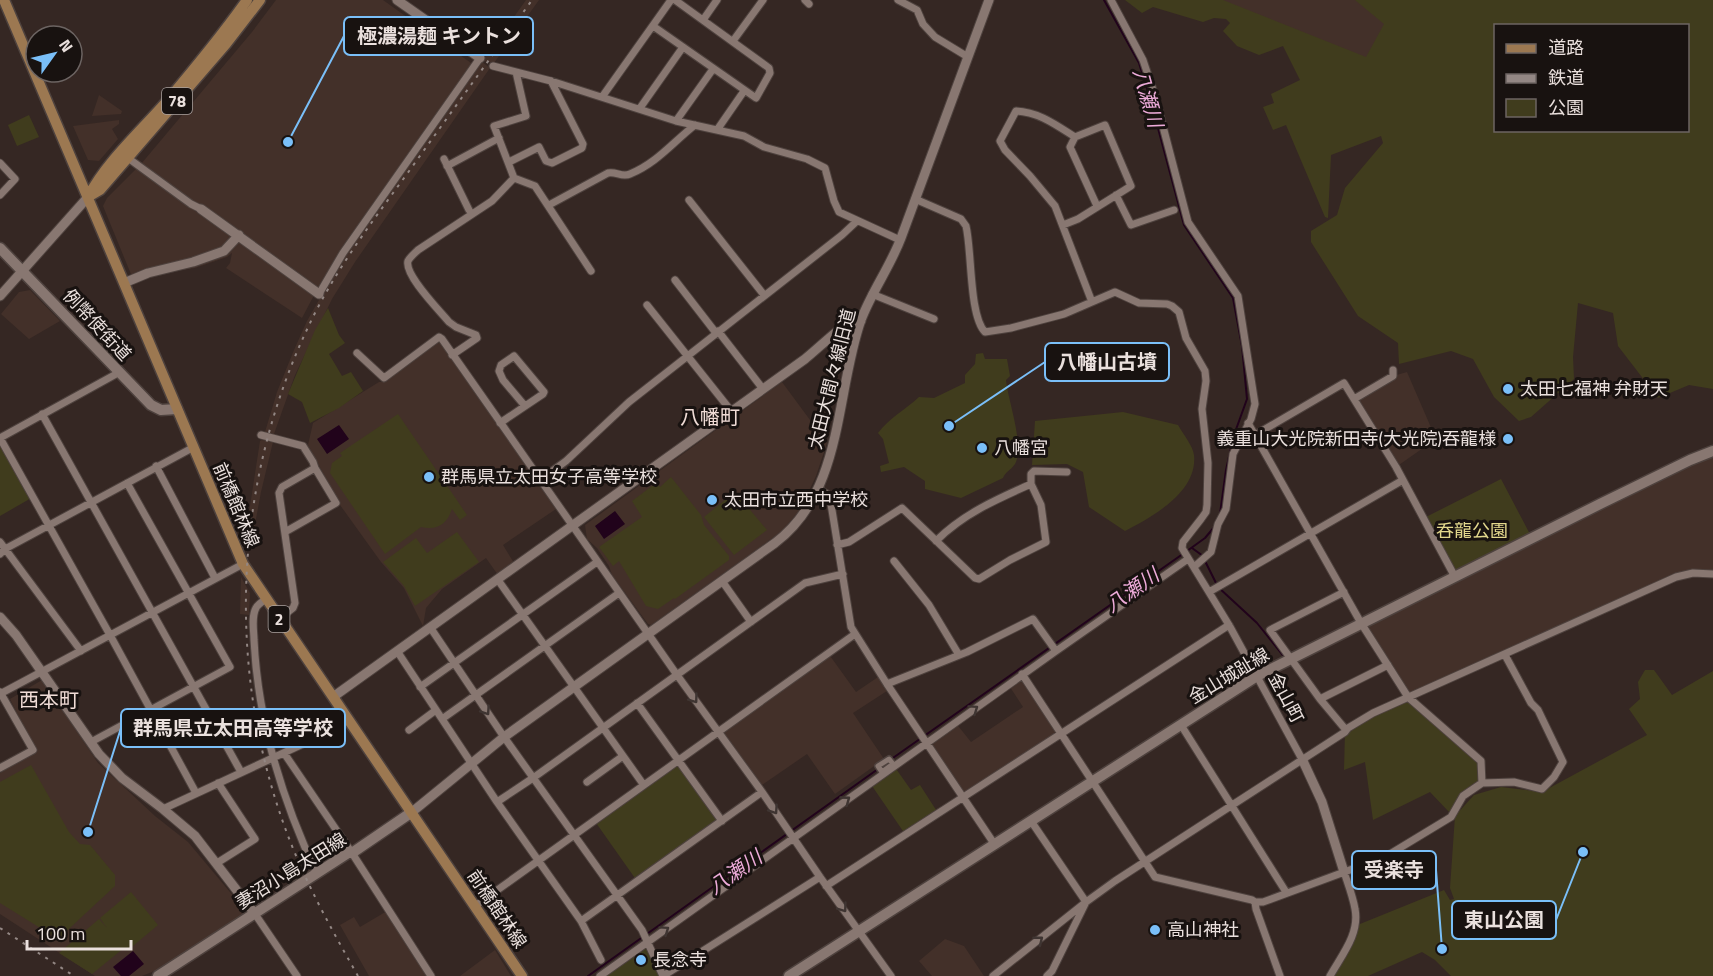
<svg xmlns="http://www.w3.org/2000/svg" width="1713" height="976" viewBox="0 0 1713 976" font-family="'Titillium Web','Noto Sans JP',sans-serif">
  <rect width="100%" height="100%" fill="#352723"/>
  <path fill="#433029" d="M276,0H383L471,63L472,66L352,234L321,282L302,318L226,268L230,263L232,253L227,257L195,268L168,272L147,278L135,284L103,206L107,198L141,164L252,32Z
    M526,0H539L494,63L485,61L484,59Z
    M1204,0H1365L1389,20L1366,66Z
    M482,62L490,68L355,262L332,299L295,375L274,434L265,432L277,392L294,350L307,321L336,270L359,234Z
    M99,95L122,111L121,114L92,116Z
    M119,120V124L112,129L118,139L99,161L88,160L73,126Z
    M30,290L60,321L29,339L1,314L19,292Z
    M438,340L556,509L503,545L514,563L498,575L486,558L442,589L426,608L423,626L404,588L381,562L340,505L308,445L313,423L379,382H383Z
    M1407,372L1436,439L1396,467L1354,399L1393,376Z
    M782,382L827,443L816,476L800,510L781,532L651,625L648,624L612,575L609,566L597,548L587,539L585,525Z
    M262,440L273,442L261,492L251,546L244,545L260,441Z
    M1713,451V575L1693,573L1408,697L1362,624Z
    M241,577L250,593L249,615L240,614Z
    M828,653L856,692L881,675L890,689L853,713L884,759L835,794L807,754L759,787L717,732Z
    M1022,674L1060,734L963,797L926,743L955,722L971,742L1023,707L1008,684Z
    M42,680L98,763L155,816L188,842L245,910V915L162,968L142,976H95L0,914V773L36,751L10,699Z
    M387,911L428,976H369L340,925L354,917L360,927Z
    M945,939L964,946L984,976H932L919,961Z
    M495,950L511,976H460Z"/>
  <path fill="#403c1d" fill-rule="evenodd" d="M1125,0H1223L1366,57L1384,24L1355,0H1713V389L1689,385L1658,398L1618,346L1613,313L1578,303L1573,357L1574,379L1531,417L1519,421L1494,397L1473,359L1451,351L1399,364L1398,343L1358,316L1311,242V231L1337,215L1345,188L1383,143L1381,136L1331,155L1328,218L1325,217L1286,125L1273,130L1263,107L1274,103L1271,94L1300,80L1283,46L1259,55L1237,46L1223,31L1230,23L1226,19L1214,18L1203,22L1153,7L1142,13ZM1496,26H1688V130H1496Z
    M29,115L39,137L17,146L8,125Z
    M328,308L339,335L345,343L329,354L342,376L351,372L363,391L339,408L310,423L302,402L288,394L315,330Z
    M983,353L985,359H1007L1010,376L1006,380C1008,401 1025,446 1015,464C1011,470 1005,472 1003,478L961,498L925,489V481L904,467L881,472L880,466L889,463L883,439L878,433C889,418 905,410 919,397L934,398L965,383V375L975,364L976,354Z
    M1123,412L1178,425C1183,434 1193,446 1194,455C1198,492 1152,517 1125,531L1089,507L1083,472L1067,464L1032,465L1035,421Z
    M398,414L467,515L460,520L452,509C447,524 437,531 421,527L385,554L330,473L332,463L342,456L340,453Z
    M0,438L33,497L0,516Z
    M671,477L701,515L704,525L729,556V560L675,599L674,598L658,609L646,606L619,561L613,566L599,547L642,517L632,501L656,483L660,487Z
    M1501,479L1532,538L1455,577L1424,518Z
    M735,492L767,530L734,555L704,517Z
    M457,532L479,562L415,606L404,586L383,562L416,538L427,553Z
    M1645,670H1654L1672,695L1713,671V976H1451L1435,960L1422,952L1368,976H1329L1355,926L1444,890L1450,900L1454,899L1450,888L1455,816L1474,795L1501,787L1542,792L1647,735L1629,709L1640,699L1638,682Z
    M1408,697L1481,761L1482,783L1463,796L1449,812L1430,792L1373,820L1365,762L1344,770L1345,732Z
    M678,760L722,821L637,881L594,820Z
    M31,765L69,832L80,844L90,845L115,875V886L58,939L0,903V782Z
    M894,766L911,790L920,785L938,813L905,834L870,783Z
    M131,892L158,925L127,951L124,948L92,974L59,953L99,919L107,928L100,918Z
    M648,945L660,976H605Z"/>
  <path fill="#21031b" d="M339,425L349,439L327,454L317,439Z
    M615,511L625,524L604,539L595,526Z
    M133,951L144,964L129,976H121L113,967Z"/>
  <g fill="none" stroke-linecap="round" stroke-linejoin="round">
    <path stroke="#21031b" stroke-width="2" d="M1104,0L1139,63L1151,102L1184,225L1233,298L1242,346L1247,399L1234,435L1226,470L1220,514
      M1192,548L1203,556
      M1205,561L1218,587L1257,623L1285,658
      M890,760L1187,551L1205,538L1216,525
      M588,976L878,769"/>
    <defs>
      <path id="pedestrian" d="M889,759L893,764L882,772L878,766Z"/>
      <path id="minor" d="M805,0L809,4
        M898,0L917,10L923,24L935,37L968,57
        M1111,0L1143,60L1155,96L1188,222L1238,296L1255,404L1251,419L1233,454L1226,509L1218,524L1211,552L1194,567
        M703,20L717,0
        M653,26L756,98L770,73L769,68L675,0
        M733,41L763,0
        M493,66L551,81L676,121L744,136L764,147L807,159L825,168L834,201L839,212L900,240
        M516,72L526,116L494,126L514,178L535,186L591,271
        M602,97L671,0
        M640,108L683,47
        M676,121L713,69
        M717,130L744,91
        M1075,137C1056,125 1039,112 1016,111L1000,141L1005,150L1030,176L1055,206L1092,302
        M128,158L191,204L201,209
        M444,159L469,210
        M509,162L539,147L546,161L552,163L582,148L583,144L551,81
        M0,163L15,179L0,195
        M447,166L499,138
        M1116,195L1131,225L1174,210
        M915,199L961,219L966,226C972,250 969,316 985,332L1011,328L1064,314L1115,292L1139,303L1167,304L1172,306L1179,312L1186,338L1205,371L1206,381L1202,409L1208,463L1207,505L1206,512L1201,519L1183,542L1182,548L1229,625L1303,761
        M689,200L764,295
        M549,205L608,173C616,171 622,178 630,174C657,163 673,142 695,125
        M1063,225L1078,219L1131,186L1105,125L1075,137L1070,147L1097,206
        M675,280L716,333
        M319,294L343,253L480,58
        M872,294L934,319
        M647,305L732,412
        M718,331L763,389
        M357,353L384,378L439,337L442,339L677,675L762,792L820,877L891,976
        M452,355L474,340L477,338L476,335L456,327L449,322C440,311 404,275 408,261C410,257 415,253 418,250L492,201L514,178
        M1354,399L1393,376V370
        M42,414L241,772
        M500,423L543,394L544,392L514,356L501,365L499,371L503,380L525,406
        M1248,423L1361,623L1408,697L1481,761L1482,783
        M261,435L303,446L313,462L315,468L282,487L279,493L295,603L293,608L279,619
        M1255,435L1344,383L1396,467L1455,577
        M0,438L110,635L196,793
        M0,438L118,373
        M156,466L215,578
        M540,480L566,461L629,402L842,235L857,221
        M818,489L827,494L830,498L851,627L887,684L995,845
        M285,532L336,503L315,468
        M936,541C963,514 997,499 1031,484
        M0,542L81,651
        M837,545L849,542L902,508L975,578L979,579L1010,560L1046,542L1041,505L1031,484V474L1034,471L1067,472
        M0,554L5,549L194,447
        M894,561L929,605L959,655
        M498,580L643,784
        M722,581L751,622
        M1209,592L1403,480
        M1344,592L1270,630L1320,699L1388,665
        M266,599C262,602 258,604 256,608C251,617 254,631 254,640C258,722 282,800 317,874
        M430,627L504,737L642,930L663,976
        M397,651L497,802L581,921L601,960
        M1022,674L1155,877L1252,900L1255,902
        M887,684L967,652L1033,619L1056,651
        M420,687L597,562
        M0,692L33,750L0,768
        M0,694L243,564
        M1320,699L1346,730
        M637,703L722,821
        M442,719L619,593
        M1181,725L1286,892
        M409,730L436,710
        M91,742L230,667L127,483
        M284,753L352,853L431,976
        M587,782L623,756
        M497,802L533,778L805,583L843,574
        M163,809L305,743L349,720
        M1031,821L1086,902
        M217,863L255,839L218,783
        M826,886L1229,625
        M475,906L855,634
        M255,914L297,976
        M581,921L762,792
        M600,976L1056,651L1188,559
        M663,976L820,877
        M993,976L1086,902L1115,881L1345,732L1348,728L1373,713L1676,577L1693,573L1713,574
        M1047,976L1052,971L1085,904
        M1280,976L1256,909L1255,902H1263L1385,857L1451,817L1463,796L1482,783L1514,782L1542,789L1554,777L1563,762L1538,710L1531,703L1505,655
        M1330,976C1341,956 1360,934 1355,909C1353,897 1348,884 1344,872"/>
      <path id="tertiary" d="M397,0L480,58
        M201,209L319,294
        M124,283L148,273L193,262L224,251L239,235
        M0,296L88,197
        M0,617L16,635L99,754L122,778L163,809L195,836L255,914
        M333,697L805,359C813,353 846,322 851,321C853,320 859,321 861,321
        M1303,761L1322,802L1344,872
        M412,812L504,737L775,543C844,491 835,394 861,320C872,291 890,267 901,238C931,159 959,79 989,0"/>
      <path id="secondary" d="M0,248L151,405L161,410L177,409
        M158,976L348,853H352L412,812
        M789,976L1257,676L1600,504L1690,460L1713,451"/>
      <path id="primary" d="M4,0L243,564L522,976
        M88,197L100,190L226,44L260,0
        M88,197C107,161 140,132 167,101C195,68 222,35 247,0"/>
    </defs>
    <use href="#pedestrian" stroke="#4e423e" stroke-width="8"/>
    <use href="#minor" stroke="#4e423e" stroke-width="9"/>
    <use href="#tertiary" stroke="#4e423e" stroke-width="11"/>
    <use href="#secondary" stroke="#4e423e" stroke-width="13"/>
    <use href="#primary" stroke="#4e423e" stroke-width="13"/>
    <use href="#pedestrian" stroke="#887771" stroke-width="5"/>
    <use href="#minor" stroke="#887771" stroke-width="7"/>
    <use href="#tertiary" stroke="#887771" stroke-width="9"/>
    <use href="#secondary" stroke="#887771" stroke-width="10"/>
    <use href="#primary" stroke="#9c7851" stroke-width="10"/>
    <path stroke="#938784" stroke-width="2" stroke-dasharray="3 6" stroke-linecap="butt" d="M0,928L74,976
      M358,976C330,927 303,878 284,825C224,658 235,470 316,311C343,259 378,214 412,167C452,111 492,56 532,0"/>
  </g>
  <defs><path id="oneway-chevron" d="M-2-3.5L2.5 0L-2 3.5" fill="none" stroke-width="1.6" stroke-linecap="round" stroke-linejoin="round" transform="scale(1.5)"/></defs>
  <g stroke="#3f3532">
    <use href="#oneway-chevron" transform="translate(694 699) rotate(54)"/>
    <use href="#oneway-chevron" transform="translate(974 709) rotate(-35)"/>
    <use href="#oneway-chevron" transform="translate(486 711) rotate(56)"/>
    <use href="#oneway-chevron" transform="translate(846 800) rotate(-36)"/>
    <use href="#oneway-chevron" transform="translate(774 810) rotate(56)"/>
    <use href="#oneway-chevron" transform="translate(843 908) rotate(54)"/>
    <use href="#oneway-chevron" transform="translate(665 930) rotate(-35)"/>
    <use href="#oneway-chevron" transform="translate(1039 940) rotate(-39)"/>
  </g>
  <g fill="#7abff8" stroke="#181210" stroke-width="2">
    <circle cx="1508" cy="389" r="6"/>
    <circle cx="1508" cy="439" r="6"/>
    <circle cx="982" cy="448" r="6"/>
    <circle cx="429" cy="477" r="6"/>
    <circle cx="712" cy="500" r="6"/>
    <circle cx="1155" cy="930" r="6"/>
    <circle cx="641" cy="960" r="6"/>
  </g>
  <g text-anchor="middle" stroke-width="6" stroke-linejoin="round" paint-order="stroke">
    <g fill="#181210" stroke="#aba2a0" stroke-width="1.5">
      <rect x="162" y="88" width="30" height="26" rx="4.5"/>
      <rect x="268.5" y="606" width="21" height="26" rx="4.5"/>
    </g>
    <g font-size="16" font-weight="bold" fill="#eae0dd">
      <text x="177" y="107">78</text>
      <text x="279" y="625">2</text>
    </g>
    <g font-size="18" fill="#eae0dd" stroke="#181210">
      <text transform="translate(97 325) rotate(47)" y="6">例幣使街道</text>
      <text transform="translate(832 379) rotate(-76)" y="6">太田大間々線旧道</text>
      <text transform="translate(236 505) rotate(67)" y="6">前橋館林線</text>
      <text transform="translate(1229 676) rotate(-31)" y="6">金山城趾線</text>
      <text transform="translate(1286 698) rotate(62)" y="6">金山町</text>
      <text transform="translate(291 871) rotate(-32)" y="6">妻沼小島太田線</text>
      <text transform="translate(497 909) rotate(56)" y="6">前橋館林線</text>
    </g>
    <g font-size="18" fill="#eae0dd" stroke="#181210" text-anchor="start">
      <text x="1520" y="395">太田七福神 弁財天</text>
      <text x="1496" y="445" text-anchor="end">義重山大光院新田寺(大光院)吞龍様</text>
      <text x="994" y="454">八幡宮</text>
      <text x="441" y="483">群馬県立太田女子高等学校</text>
      <text x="724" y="506">太田市立西中学校</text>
      <text x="1167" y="936">高山神社</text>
      <text x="653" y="966">長念寺</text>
    </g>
    <g font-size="18" fill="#e2d78c" stroke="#181210">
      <text x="1472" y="537">呑龍公園</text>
    </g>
    <g font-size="20" font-style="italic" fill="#edabd9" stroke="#181210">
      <text transform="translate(1148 98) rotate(74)" y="7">八瀬川</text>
      <text transform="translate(1132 590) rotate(-35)" y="7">八瀬川</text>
      <text transform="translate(735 872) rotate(-35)" y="7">八瀬川</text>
    </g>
    <g font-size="20" fill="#f0dcd6" stroke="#181210">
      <text x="710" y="424">八幡町</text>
      <text x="49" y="707">西本町</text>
    </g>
  </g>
  <path fill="none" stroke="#7abff8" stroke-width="2" d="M288 142L344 36M949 426L1045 362M88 832L121 728M1442 949L1436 870M1583 852L1556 920"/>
  <g fill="#7abff8" stroke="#181210" stroke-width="2">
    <circle cx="288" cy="142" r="6"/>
    <circle cx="949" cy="426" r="6"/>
    <circle cx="88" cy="832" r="6"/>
    <circle cx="1442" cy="949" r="6"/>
    <circle cx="1583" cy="852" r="6"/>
  </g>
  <g fill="#181210" stroke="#7abff8" stroke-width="2">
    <rect x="344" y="17" width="189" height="38" rx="6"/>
    <rect x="1045" y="343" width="124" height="38" rx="6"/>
    <rect x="121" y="709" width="224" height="38" rx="6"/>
    <rect x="1352" y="851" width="84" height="38" rx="6"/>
    <rect x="1452" y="901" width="104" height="38" rx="6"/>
  </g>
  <g font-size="20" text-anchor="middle" font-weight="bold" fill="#eae0dd">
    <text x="439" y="43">極濃湯麺 キントン</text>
    <text x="1107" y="369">八幡山古墳</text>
    <text x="233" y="735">群馬県立太田高等学校</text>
    <text x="1394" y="877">受楽寺</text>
    <text x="1504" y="927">東山公園</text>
  </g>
  <rect x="1494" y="24" width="195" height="108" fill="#181210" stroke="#6c6462" stroke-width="1.5"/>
  <rect x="1506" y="44" width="30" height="9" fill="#9c7851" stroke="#6c6462" stroke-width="1.5"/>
  <text x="1548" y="54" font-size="18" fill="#eae0dd">道路</text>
  <rect x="1506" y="74" width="30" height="9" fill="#938784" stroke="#6c6462" stroke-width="1.5"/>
  <text x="1548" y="84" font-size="18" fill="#eae0dd">鉄道</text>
  <rect x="1506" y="99" width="30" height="18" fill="#403c1d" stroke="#6c6462" stroke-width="1.5"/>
  <text x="1548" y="114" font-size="18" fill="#eae0dd">公園</text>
  <g transform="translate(54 54) rotate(56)"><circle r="28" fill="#181210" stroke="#6c6462" stroke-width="1.5"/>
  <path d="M0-4.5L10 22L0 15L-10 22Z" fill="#7abff8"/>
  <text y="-9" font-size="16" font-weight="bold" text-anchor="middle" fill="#eae0dd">N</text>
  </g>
  <path d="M27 940v9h104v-9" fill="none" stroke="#eae0dd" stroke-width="3"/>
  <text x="36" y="940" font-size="18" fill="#eae0dd" stroke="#181210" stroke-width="4.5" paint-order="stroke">100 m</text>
</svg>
